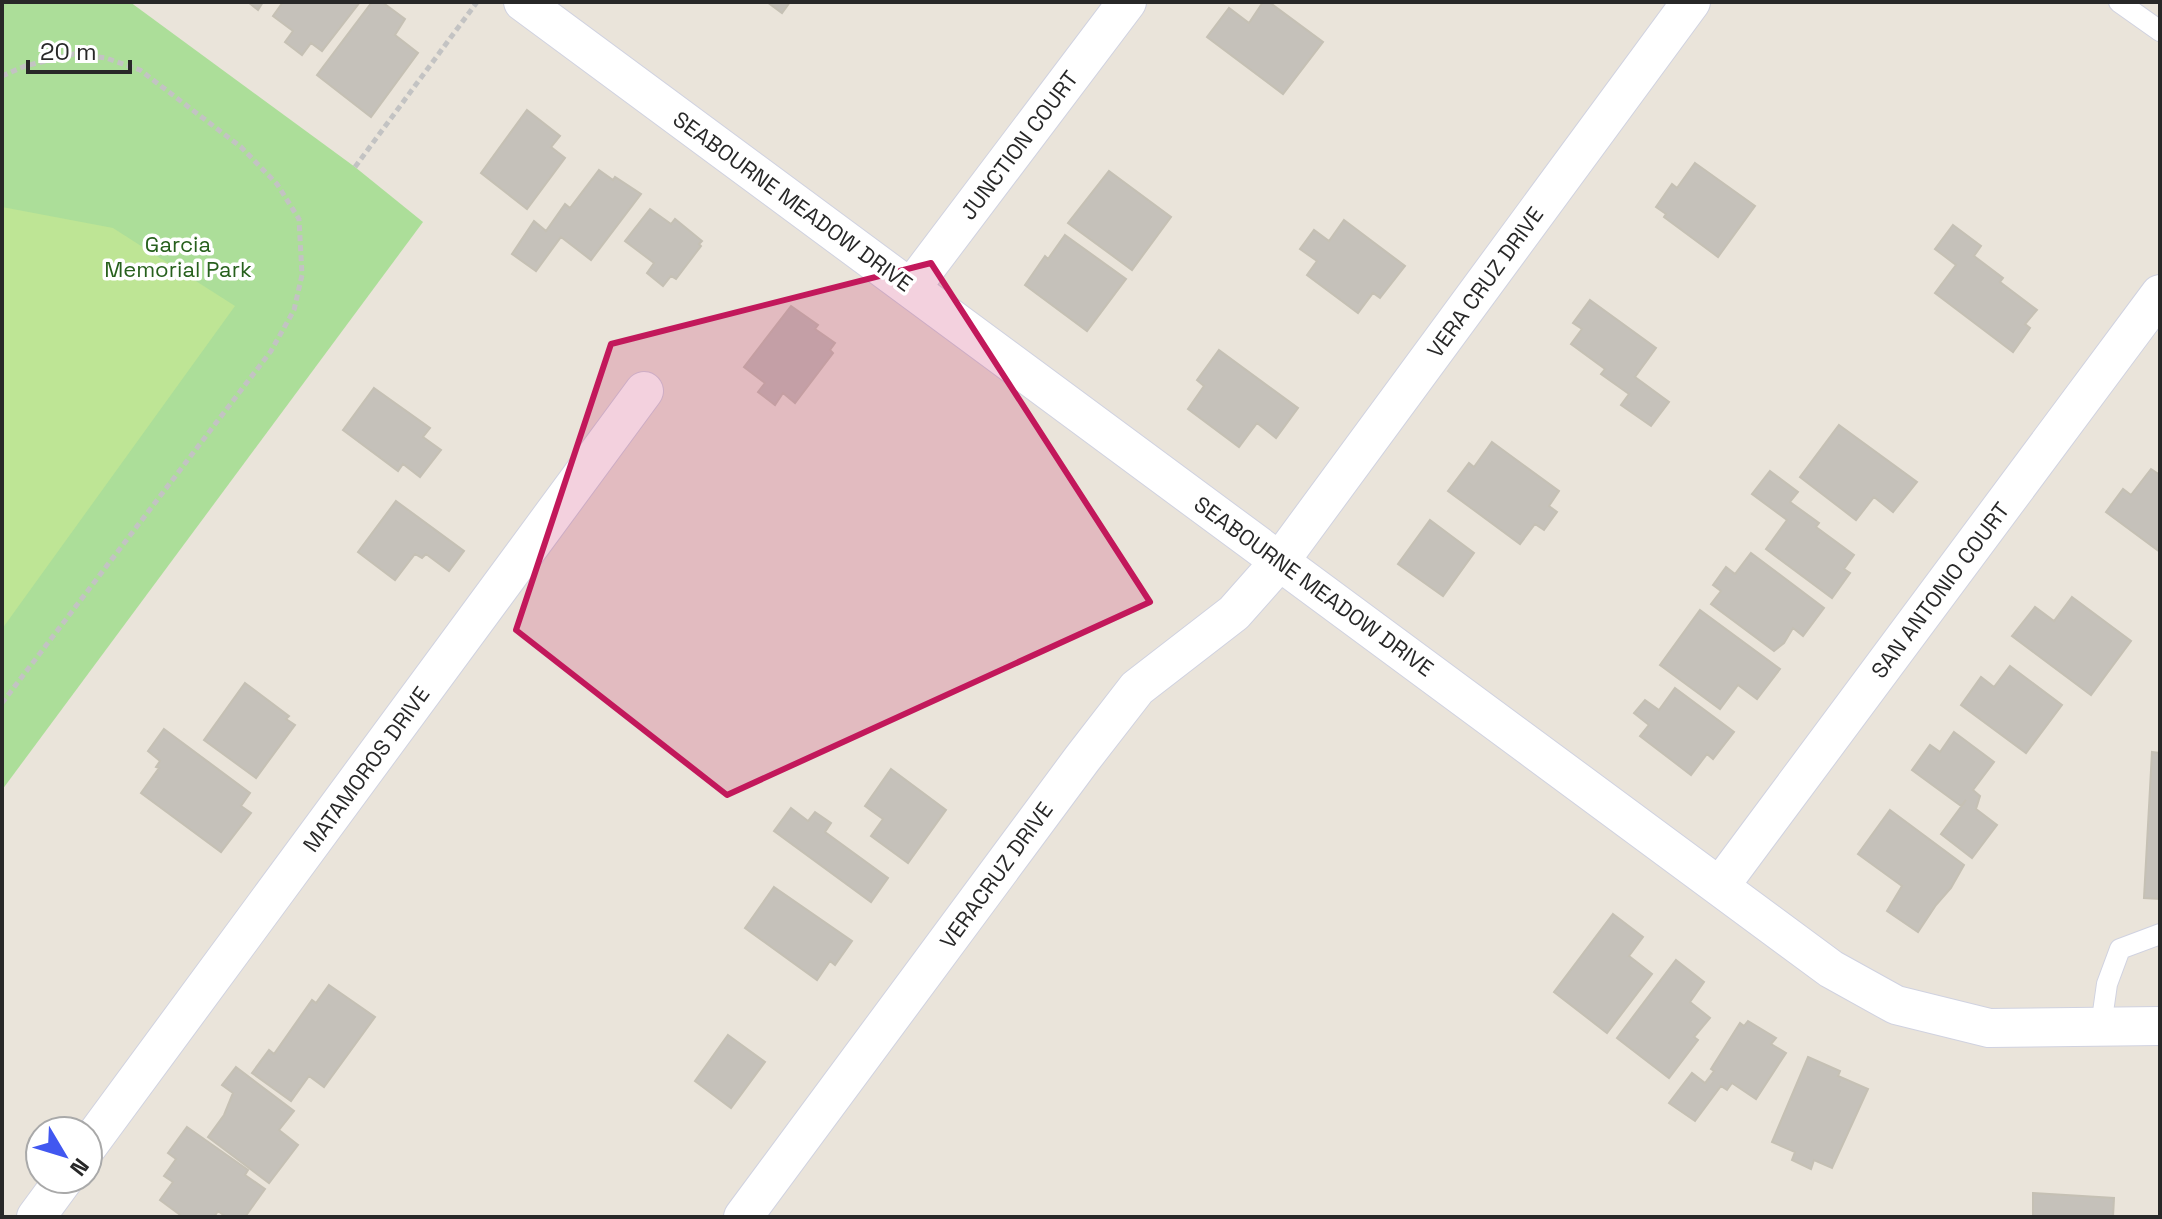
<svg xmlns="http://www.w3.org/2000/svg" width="2162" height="1219" viewBox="0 0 2162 1219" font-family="'Space Grotesk',sans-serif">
  <rect width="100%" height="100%" fill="#eae4da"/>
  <path fill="#acde99" d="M2,2H130L355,167L423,222L2,790Z"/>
  <path fill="#bee595" d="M2,207L113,228L235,306L2,629Z"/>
  <path fill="#c5c1ba" stroke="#c5c0b4" stroke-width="2" d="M248,2H263L258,10Z
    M283,2H360L322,51L311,43L302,55L285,42L293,31L273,16Z
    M372,2H382L405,19L395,35L418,53L371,117L317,75Z
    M767,2H790L782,13Z
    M1263,2H1269L1323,42L1283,94L1207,37L1229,8L1249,23Z
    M527,110L560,136L551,147L565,158L527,209L481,173Z
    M1695,163L1755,206L1718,257L1664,217L1666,214L1656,207L1672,184L1677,188Z
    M599,170L613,180L615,177L641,194L591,260L561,237L536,271L512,254L534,221L546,231L565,204L570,208Z
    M1109,171L1171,217L1132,270L1068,223Z
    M650,209L671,224L675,219L702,241L699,244L701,246L676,279L671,276L663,286L647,273L654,263L625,241Z
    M1344,220L1405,266L1380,298L1373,293L1358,313L1307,275L1317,261L1300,249L1314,230L1329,241Z
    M1953,225L1981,246L1974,256L2003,278L2000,282L2037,310L2025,324L2030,328L2013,352L1935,293L1956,265L1935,249Z
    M1065,235L1126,279L1087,331L1025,285L1045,256L1048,259Z
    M1590,300L1656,348L1635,377L1669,402L1651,426L1621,405L1629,394L1601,374L1605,369L1571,344L1582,329L1573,323Z
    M791,306L818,325L815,329L835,343L830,350L833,353L795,403L783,393L775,405L758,392L765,383L744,367Z
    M1219,350L1298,408L1276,438L1257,423L1239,447L1188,409L1204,386L1197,380Z
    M374,388L430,428L423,437L441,450L420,477L403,464L398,471L343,430Z
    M1839,425L1917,482L1893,512L1874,497L1856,520L1800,477Z
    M1492,442L1559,491L1549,506L1557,512L1544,530L1535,524L1520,544L1448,491L1469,463L1474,467Z
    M2151,469L2160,475V552L2106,512L2123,489L2131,495Z
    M1770,471L1798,492L1790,502L1819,523L1816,527L1854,555L1844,569L1850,573L1832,598L1766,549L1787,520L1752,494Z
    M396,501L464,551L449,571L426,554L422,558L415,554L395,580L358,552Z
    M1430,520L1474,553L1443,596L1398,564Z
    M1751,553L1824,608L1803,636L1793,628L1784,643L1774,651L1711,604L1721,591L1713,585L1726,567L1735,574Z
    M2072,597L2131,641L2091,695L2012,636L2035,607L2054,621Z
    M1700,610L1780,669L1757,699L1738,685L1720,709L1660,665Z
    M2010,666L2062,705L2026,753L1961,705L1981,677L1994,687Z
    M245,683L289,716L286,719L295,725L256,778L204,740Z
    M1675,688L1734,732L1713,759L1707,754L1691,775L1640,736L1649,725L1634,713L1645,700L1659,710Z
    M164,729L250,793L241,806L251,813L221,852L141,793L159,768L156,767L160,761L148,751Z
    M1954,732L1994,762L1973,790L1980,796L1976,809L1997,825L1972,858L1941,834L1966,800L1961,806L1912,770L1930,745L1940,752Z
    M2152,752L2160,753V899L2144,898Z
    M891,769L946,810L908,863L871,836L883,819L865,806Z
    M791,808L808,821L815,812L831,823L825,832L888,878L871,902L774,831Z
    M1890,810L1964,865L1951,888L1936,905L1918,932L1887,911L1902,886L1858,854Z
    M774,887L852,941L835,965L830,961L817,980L745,928Z
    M1613,914L1643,937L1629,956L1652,974L1607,1033L1554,992Z
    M1676,960L1704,982L1690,1002L1710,1018L1694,1037L1698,1040L1669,1078L1617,1038Z
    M329,985L375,1017L324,1087L309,1076L291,1101L252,1073L269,1050L274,1054L312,1000L316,1003Z
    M1748,1021L1776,1038L1771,1044L1786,1053L1756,1099L1732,1083L1727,1090L1721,1086L1695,1121L1669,1103L1692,1073L1705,1083L1714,1071L1711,1069L1740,1023L1744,1026Z
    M728,1035L765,1062L731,1108L695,1081Z
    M1808,1057L1840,1071L1838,1076L1868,1089L1832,1168L1814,1160L1811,1169L1792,1160L1795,1152L1772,1142Z
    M236,1067L294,1111L279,1130L298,1145L269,1183L208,1137L224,1115L233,1093L222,1085Z
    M187,1127L248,1170L245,1175L265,1189L245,1217H226L218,1211L214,1217H183L160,1200L173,1182L164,1176L176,1159L168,1153Z
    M2033,1193L2114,1198L2113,1217H2033Z"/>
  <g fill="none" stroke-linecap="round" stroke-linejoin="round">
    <defs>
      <path id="lane" d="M2119,2L2160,31
        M2101,1026L2107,984L2120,949L2160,934"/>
      <path id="street" d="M523,2L1831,969L1896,1005L1989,1028L2160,1026
        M911,288L1127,2
        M1720,886L2160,294
        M88,1146L644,391
        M36,1217L64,1179
        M743,1217L1082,759L1137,688L1234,613L1280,561L1691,2"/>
    </defs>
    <use href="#lane" stroke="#d0d2e0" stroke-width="22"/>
    <use href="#street" stroke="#d0d2e0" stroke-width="40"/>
    <path stroke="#c3c3c3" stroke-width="5" stroke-dasharray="6 4" stroke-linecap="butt" d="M2,76L25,66L74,54L106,58L140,70L241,147L277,184L299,219L302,275L294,310L271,351L2,703
      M355,167L477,2"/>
    <use href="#lane" stroke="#fff" stroke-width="20"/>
    <use href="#street" stroke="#fff" stroke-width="38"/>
  </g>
  <path fill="#c2185b" fill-opacity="0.2" stroke="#c2185b" stroke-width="6" stroke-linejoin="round" d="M931,263L1150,602L727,795L516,630L611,344Z"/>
  <g text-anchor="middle" stroke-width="7" stroke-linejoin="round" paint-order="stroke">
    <g font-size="22" fill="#282828" stroke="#fff">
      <text transform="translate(1019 145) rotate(-53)" y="8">JUNCTION COURT</text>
      <text transform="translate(793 201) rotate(36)" y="8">SEABOURNE MEADOW DRIVE</text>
      <text transform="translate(1485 282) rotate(-54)" y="8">VERA CRUZ DRIVE</text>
      <text transform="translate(1314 586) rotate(36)" y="8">SEABOURNE MEADOW DRIVE</text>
      <text transform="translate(1940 590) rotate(-53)" y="8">SAN ANTONIO COURT</text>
      <text transform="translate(366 769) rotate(-54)" y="8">MATAMOROS DRIVE</text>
      <text transform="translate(996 875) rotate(-54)" y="8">VERACRUZ DRIVE</text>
    </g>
    <g font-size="22" fill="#27601d" stroke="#fff">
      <text x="178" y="252">Garcia<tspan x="178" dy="25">Memorial Park</tspan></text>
    </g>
  </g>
  <rect width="2162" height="1219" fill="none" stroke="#282828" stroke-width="8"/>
  <g transform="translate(64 1155) rotate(128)"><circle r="38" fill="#ffffff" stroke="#a9a9a9" stroke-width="2"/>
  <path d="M0-6L14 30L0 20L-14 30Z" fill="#4157f0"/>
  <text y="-12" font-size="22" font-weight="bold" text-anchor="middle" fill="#282828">N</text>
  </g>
  <path d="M28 60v12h102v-12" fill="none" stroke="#282828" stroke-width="4"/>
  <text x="40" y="60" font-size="24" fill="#282828" stroke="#ffffff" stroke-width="6" paint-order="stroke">20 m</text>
</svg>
